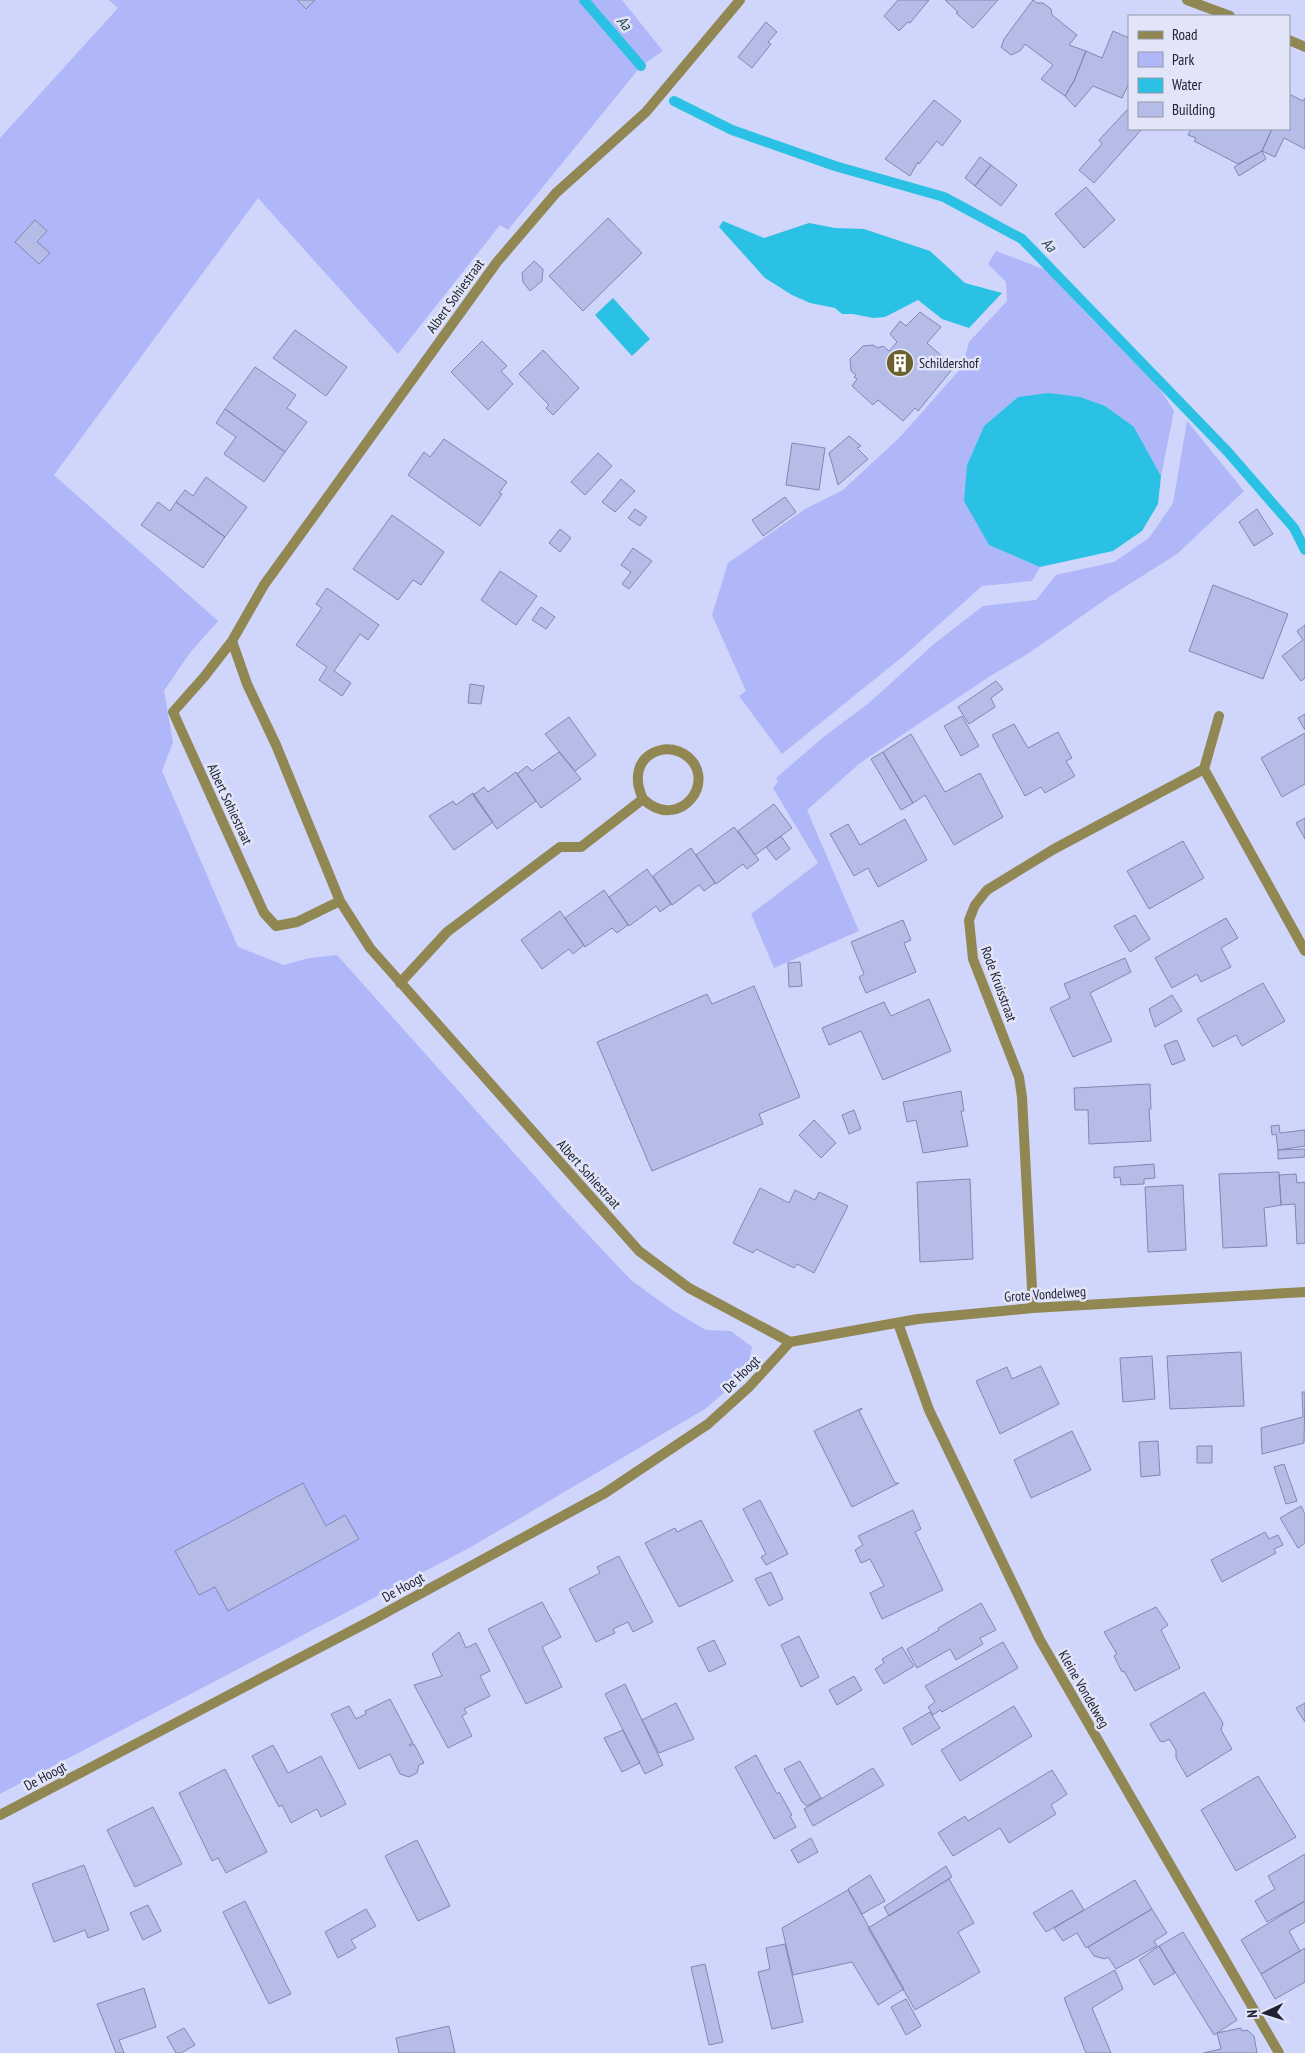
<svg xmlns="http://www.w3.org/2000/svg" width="1305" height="2053" viewBox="0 0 1305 2053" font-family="'PT Sans Narrow',sans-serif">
  <rect width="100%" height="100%" fill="#d0d6fb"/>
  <path fill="#afb7f9" d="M109,0H622L663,51L641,66L508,230L500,225L398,354L258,198L54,475L218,621L189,654L164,691L173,742L162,771L238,947L284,965L309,958L337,955L565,1210L631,1280L672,1310L706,1330L731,1331L752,1347L747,1373L705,1409L471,1547L0,1794V138L118,8Z
    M996,251L1046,270L1088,315L1158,386L1174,411L1161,476L1134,427L1018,397L984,426L967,465L989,545L1040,567L1032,581L982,586L906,654L782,754L739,696L746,691L712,615L728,563L805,509L843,490L901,436L962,367L969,342L1007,301L1006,282L988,264Z
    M1187,421L1244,491L1177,554L1109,597L1029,653L992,675L860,763L807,810L859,931L774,968L751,914L818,863L773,788L778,782L776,778L826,735L869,703L935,643L983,606L1036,600L1056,575L1114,562L1149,538L1173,503Z"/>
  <path fill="#2ac1e4" d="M723,221L764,238L809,223L835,228L864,229L930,251L965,283L1002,293L969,328L942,319L918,300L885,317L873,318L853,314H842L835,308L810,303L792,295L765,278L719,227Z
    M613,298L650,339L632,356L595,315Z
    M1049,393L1080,397L1105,406L1134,427L1161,476L1158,504L1142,531L1113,551L1040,567L989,545L964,501L967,465L984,426L1018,397Z"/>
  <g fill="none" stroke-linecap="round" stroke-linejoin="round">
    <path stroke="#2ac1e4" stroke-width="10" d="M584,0L641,66
      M674,101L732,130L835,166L944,197L1022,239L1227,451L1294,528L1305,550"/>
  </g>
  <path fill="#b5bce8" stroke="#8187b1" d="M297,0H315L306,9Z
    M898,0H929L910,23L908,22L899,31L884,16Z
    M945,0H998L973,28L956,13L958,12Z
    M1033,0L1037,3H1043L1051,9L1052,15L1077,35L1069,45L1086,51L1074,81L1065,96L1041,79L1053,65L1025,44L1020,51L1011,55L1001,47L1004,39Z
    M766,22L777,32L768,42L771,44L752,68L738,57Z
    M1113,31L1129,38V83L1122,98L1093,86L1075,107L1065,96L1074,81L1086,51L1102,58Z
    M1289,94L1303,101L1305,98V149L1284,138L1275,157L1262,151L1272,129H1289Z
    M934,100L961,121L942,146L937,141L919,164L918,162L910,176L885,159Z
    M1129,108V129H1142L1094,183L1079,170L1102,144L1099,140Z
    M1191,129H1272L1262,151L1238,164L1194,141L1196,138L1188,135Z
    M1262,151L1266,159L1239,176L1234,167Z
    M980,157L991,165L975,186L965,178Z
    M991,165L1017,185L1001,206L975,186Z
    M1086,187L1115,220L1084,248L1055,214Z
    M608,218L642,253L583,311L549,276Z
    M35,220L47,231L37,242L50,253L39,264L15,242Z
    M534,261L543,269L542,281L530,291L523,282L522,273Z
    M920,312L941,327L927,343L954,367L918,411L915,408L903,421L878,400L873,405L852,386L857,379L854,377L856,375L851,371L850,359L863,346L873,345L878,348L883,346L889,351L897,342L890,334L900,321L906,326Z
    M295,330L347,367L326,396L273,358Z
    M482,341L507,366L501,371L513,384L488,410L451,372Z
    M543,350L579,388L553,415L546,408L549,405L519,374Z
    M255,367L296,395L287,408L307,422L285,452L225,409Z
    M225,409L285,452L264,482L224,454L236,437L216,423Z
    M849,436L861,446L857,448L868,459L838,485L829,453Z
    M444,439L507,482L499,493L502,494L480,526L408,475L424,452L430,457Z
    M792,443L825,448L819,490L786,485Z
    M598,453L612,466L585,495L571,482Z
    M206,477L247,507L225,537L176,502L185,490L193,496Z
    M621,479L635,491L615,512L602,502Z
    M785,497L796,512L763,536L752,520Z
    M158,502L170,511L176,502L225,537L203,568L141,525Z
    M635,509L647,517L640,526L628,518Z
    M1257,509L1273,534L1254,546L1239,522Z
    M392,515L444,552L421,585L413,580L398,600L353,569Z
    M560,529L571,538L560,552L549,543Z
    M633,548L652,561L629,589L622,584L631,572L621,565Z
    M500,571L537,596L516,625L481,600Z
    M1213,585L1288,614L1263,679L1189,651Z
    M327,588L379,625L368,640L360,634L334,671L351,683L342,696L319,680L327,667L296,645L322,608L316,604Z
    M541,607L555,617L546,629L532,620Z
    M1305,625V678L1301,681L1282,656L1303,640L1297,631Z
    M996,681L1003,689L991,698L995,707L969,724L958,707Z
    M470,684L484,686L481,704L468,703Z
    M1305,714V730L1298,718Z
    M962,716L979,746L961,756L944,726Z
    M569,717L596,755L575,771L545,734Z
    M1014,724L1028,748L1058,732L1072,758L1066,761L1075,776L1045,793L1041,787L1025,796L992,735Z
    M1305,733V784L1282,797L1261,758Z
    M911,734L945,792L980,773L1003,817L954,845L925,795L913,803L883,752Z
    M559,752L581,779L541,808L517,774L527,766L532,771Z
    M883,752L913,803L901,810L871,759Z
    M516,772L536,801L497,829L473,795L484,787L488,792Z
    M473,793L493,822L454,850L429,816L453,801L456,805Z
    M774,804L792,828L755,855L738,831Z
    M1305,818V839L1296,823Z
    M905,819L927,860L878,887L868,868L854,876L830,834L848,824L860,845Z
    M734,827L759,860L747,869L743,864L716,884L696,855Z
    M781,836L790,849L776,860L766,847Z
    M1183,841L1204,878L1149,909L1127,871Z
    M691,848L715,883L704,891L699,885L672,905L653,876Z
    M647,869L671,904L660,912L656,906L629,926L609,897Z
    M604,890L628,925L617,933L612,928L585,947L565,918Z
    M560,911L584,945L573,954L569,949L542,969L521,940Z
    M1135,915L1150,939L1130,952L1114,926Z
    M1226,918L1238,938L1221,948L1231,967L1201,982L1197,974L1172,988L1155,958Z
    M903,920L911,940L904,943L916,972L866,993L859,977L864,974L851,942Z
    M1125,958L1131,972L1090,993L1112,1041L1073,1057L1050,1008L1070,998L1064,984Z
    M800,962L802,986L789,987L788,963Z
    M1263,983L1285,1021L1242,1046L1236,1035L1213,1047L1197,1019Z
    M754,986L800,1097L759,1114L763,1124L652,1171L597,1042L707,994L712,1004Z
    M1172,995L1182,1011L1155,1027L1149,1009Z
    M929,999L951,1051L883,1080L861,1031L829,1045L822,1028L884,1002L891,1016Z
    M1177,1040L1185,1060L1172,1065L1164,1045Z
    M1150,1084L1151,1109H1149L1151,1141L1089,1144L1088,1110H1075L1074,1088Z
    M961,1091L964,1111H961L968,1146L923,1153L916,1120L907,1122L903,1102Z
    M854,1110L861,1129L849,1134L842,1115Z
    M814,1120L836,1143L821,1158L799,1135Z
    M1279,1125L1280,1133L1305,1130V1146L1278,1150L1276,1134L1272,1135L1271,1126Z
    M1305,1149V1157L1278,1159V1150Z
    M1154,1164L1155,1178L1144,1179V1184L1121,1185L1120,1177L1114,1178V1167Z
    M1279,1172L1281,1205L1264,1208L1267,1246L1223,1248L1219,1174Z
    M1296,1174L1297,1183L1305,1182V1243L1297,1244L1295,1204L1281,1205L1279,1175Z
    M970,1179L973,1259L920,1262L917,1182Z
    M1183,1185L1186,1250L1148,1252L1145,1187Z
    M760,1188L789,1203L795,1190L815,1200L819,1192L848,1206L814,1273L797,1264L794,1268L756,1249L753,1253L733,1243Z
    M1241,1352L1244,1406L1170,1409L1167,1356Z
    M1152,1356L1155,1399L1123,1402L1120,1358Z
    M1041,1366L1059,1404L1000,1434L976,1381L1007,1367L1012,1379Z
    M1302,1392H1305L1304,1443L1262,1454L1261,1428L1303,1417Z
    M862,1408V1409L859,1411L895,1483H899L852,1507L814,1431Z
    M1072,1431L1091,1470L1031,1498L1014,1460Z
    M1158,1441L1160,1475L1141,1477L1139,1442Z
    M1197,1446H1212V1463H1197Z
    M1284,1464L1297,1501L1286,1504L1274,1467Z
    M303,1483L326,1526L345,1515L359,1539L228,1611L215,1587L199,1595L175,1551Z
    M760,1500L788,1554L766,1565L761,1557L766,1554L743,1509Z
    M1301,1506L1305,1514V1543L1298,1548L1280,1518Z
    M913,1510L921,1529L915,1532L943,1590L882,1619L870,1593L884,1586L870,1559L861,1563L855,1550L863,1545L858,1536Z
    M701,1520L733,1581L679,1607L645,1543L675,1528L677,1532Z
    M1265,1532L1269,1539L1278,1535L1283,1545L1274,1549L1276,1553L1222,1582L1211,1560Z
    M619,1556L653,1622L633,1632L628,1622L613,1629L615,1633L596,1642L569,1589L600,1573L597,1567Z
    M771,1572L783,1599L769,1606L755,1579Z
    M542,1602L561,1637L542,1647L562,1687L526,1704L488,1629Z
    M981,1603L996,1630L980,1638L983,1644L956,1660L950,1649L917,1668L907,1649L939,1630L938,1628Z
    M1156,1607L1168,1625L1161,1630L1180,1668L1135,1691L1124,1671L1122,1672L1114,1656L1117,1654L1104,1632Z
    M459,1632L466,1648L476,1643L490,1671L480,1676L490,1696L464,1709L467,1713L462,1716L472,1736L448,1748L414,1685L442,1676L432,1654Z
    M799,1636L819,1677L801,1687L781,1645Z
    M714,1640L726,1664L709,1672L697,1648Z
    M1003,1642L1018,1668L942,1712L940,1710L933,1715L928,1707L935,1702L925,1686Z
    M902,1647L914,1666L884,1684L875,1669L884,1663L882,1659Z
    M854,1676L862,1690L837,1705L829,1690Z
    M625,1684L663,1765L645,1774L605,1694Z
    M1204,1692L1223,1723L1221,1730L1232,1749L1187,1777L1176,1758V1750L1169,1739L1164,1742L1160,1741L1150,1724Z
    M390,1699L413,1743L409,1745L410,1746L414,1744L424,1763L419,1765L417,1773L409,1777L400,1774L390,1754L359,1769L331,1714L349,1706L356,1719L366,1714L365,1711Z
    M676,1703L694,1739L659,1753L642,1720Z
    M1305,1703V1722L1296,1708Z
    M1014,1706L1032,1736L960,1781L941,1750Z
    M930,1712L940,1728L912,1745L903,1728Z
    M623,1730L640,1763L622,1772L604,1738Z
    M273,1745L288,1773L321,1756L346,1804L321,1817L317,1809L291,1823L282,1805L279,1807L252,1756Z
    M756,1755L777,1794L779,1792L792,1815L790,1816L796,1827L774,1839L735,1767Z
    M800,1761L821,1798L807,1806L802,1802L784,1769Z
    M873,1768L884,1785L813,1826L804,1809Z
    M225,1769L267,1852L226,1873L218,1858L212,1861L179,1793Z
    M1052,1770L1067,1794L1051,1805L1056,1814L1009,1843L1000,1828L953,1856L938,1833L965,1816L968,1821Z
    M1258,1776L1296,1837L1236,1871L1201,1810Z
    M153,1807L182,1864L135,1887L107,1830Z
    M811,1838L818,1852L798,1863L791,1850Z
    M417,1840L450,1906L418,1921L385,1856Z
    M1305,1854V1901L1267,1922L1255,1901L1275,1889L1268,1876Z
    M84,1865L109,1930L88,1938L85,1930L54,1942L32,1884Z
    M946,1866L952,1877L889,1916L884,1907Z
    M870,1875L885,1901L862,1914L848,1889Z
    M949,1879L974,1923L958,1932L980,1972L915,2010L868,1928Z
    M1135,1880L1152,1909L1086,1948L1077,1933L1063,1941L1054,1928Z
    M848,1890L904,1989L878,2005L852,1962L793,1975L782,1928Z
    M1072,1890L1084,1910L1046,1932L1033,1913Z
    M245,1901L291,1994L269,2004L223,1912Z
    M1305,1901V1922L1289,1931L1300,1951L1261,1974L1241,1940Z
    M148,1905L161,1931L143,1940L130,1913Z
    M366,1909L376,1926L351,1940L356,1948L338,1958L325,1932Z
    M1152,1909L1167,1933L1154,1941L1157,1946L1116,1969L1108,1957L1105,1959L1094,1956L1088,1947Z
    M1183,1932L1237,2020L1214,2035L1159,1946Z
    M785,1944L803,2022L772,2029L758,1972L770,1969L766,1948Z
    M1159,1946L1175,1973L1154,1985L1139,1960Z
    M1305,1948V1982L1275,1999L1261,1974Z
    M705,1964L723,2042L709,2045L691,1967Z
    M1115,1970L1123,1989L1092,2008L1111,2053H1086L1064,1998Z
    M144,1988L156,2027L119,2040L124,2053H116L97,2004Z
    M906,1999L921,2026L906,2035L891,2007Z
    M449,2026L455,2053H399L396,2038Z
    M184,2028L195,2045L181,2053H176L167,2037Z
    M1241,2028L1242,2031L1247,2030L1254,2036L1257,2053H1203L1221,2049L1217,2033Z"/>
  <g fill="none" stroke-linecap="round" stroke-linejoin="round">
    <path stroke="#918753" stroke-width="10" d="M1187,0L1230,16
      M1289,40L1305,47
      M232,641L247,684L276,745L340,901L370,948L639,1251L689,1288L790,1342
      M1204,769L1219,716
      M340,901L297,922L276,926L264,913L173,712L204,677L232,641L264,585L497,262L556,193L646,112L740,0
      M400,983L447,932L560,847H581L643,799C680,834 721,778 684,754C678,750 668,748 661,750C637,756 633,778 643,799
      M1033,1308L1022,1097L1019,1077L1012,1059L973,959L969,920L975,905L987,890L1054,849L1204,769L1305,951
      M898,1323L929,1410L1040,1640L1279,2053
      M790,1342L918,1319L1033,1308L1305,1292
      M0,1815L374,1619L605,1493L708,1424L749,1387L790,1342"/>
  </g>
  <defs>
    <symbol id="building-disc" viewBox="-11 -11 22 22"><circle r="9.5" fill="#6c612e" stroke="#e1e5f7"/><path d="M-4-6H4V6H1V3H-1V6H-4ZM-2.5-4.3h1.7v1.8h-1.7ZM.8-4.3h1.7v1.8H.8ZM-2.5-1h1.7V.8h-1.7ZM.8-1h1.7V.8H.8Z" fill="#fff"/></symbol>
  </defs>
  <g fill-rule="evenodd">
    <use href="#building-disc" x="884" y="347" width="32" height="32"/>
  </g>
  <g text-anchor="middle" stroke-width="5" stroke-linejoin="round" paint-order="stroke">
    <g font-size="14" fill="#202233" stroke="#e1e5f7">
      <text transform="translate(455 296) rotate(-54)" y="5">Albert Sohiestraat</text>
      <text transform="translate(230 804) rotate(65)" y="5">Albert Sohiestraat</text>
      <text transform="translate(999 984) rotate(70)" y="5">Rode Kruisstraat</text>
      <text transform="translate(589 1174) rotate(48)" y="5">Albert Sohiestraat</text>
      <text transform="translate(1045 1294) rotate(-4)" y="5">Grote Vondelweg</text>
      <text transform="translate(741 1374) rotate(-45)" y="5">De Hoogt</text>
      <text transform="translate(403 1587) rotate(-29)" y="5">De Hoogt</text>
      <text transform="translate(1084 1689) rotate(60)" y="5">Kleine Vondelweg</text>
      <text transform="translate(45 1776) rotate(-28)" y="5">De Hoogt</text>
    </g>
    <g font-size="14" fill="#202233" stroke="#e1e5f7" text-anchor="start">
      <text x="919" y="368">Schildershof</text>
    </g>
    <g font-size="15" font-style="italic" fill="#29464f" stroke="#e1e5f7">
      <text transform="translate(624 23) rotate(49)" y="5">Aa</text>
      <text transform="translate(1049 245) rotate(46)" y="5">Aa</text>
    </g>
  </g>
  <rect x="1128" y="15" width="162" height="115" fill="#e1e5f7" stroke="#9497a9"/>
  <rect x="1138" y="31" width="25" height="8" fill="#918753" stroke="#9497a9"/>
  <text x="1172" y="40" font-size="15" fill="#202233">Road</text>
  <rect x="1138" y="52" width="25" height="15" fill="#afb7f9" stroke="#9497a9"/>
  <text x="1172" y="65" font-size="15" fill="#202233">Park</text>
  <rect x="1138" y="78" width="25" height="15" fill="#2ac1e4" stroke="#9497a9"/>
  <text x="1172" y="90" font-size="15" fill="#202233">Water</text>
  <rect x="1138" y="102" width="25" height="15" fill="#b5bce8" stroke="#9497a9"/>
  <text x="1172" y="115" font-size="15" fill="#202233">Building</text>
  <g transform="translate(1265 2013) rotate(266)" stroke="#e1e5f7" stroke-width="4" paint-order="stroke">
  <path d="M0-4L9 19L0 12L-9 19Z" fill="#202233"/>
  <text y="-8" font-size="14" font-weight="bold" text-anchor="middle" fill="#202233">N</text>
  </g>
</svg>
